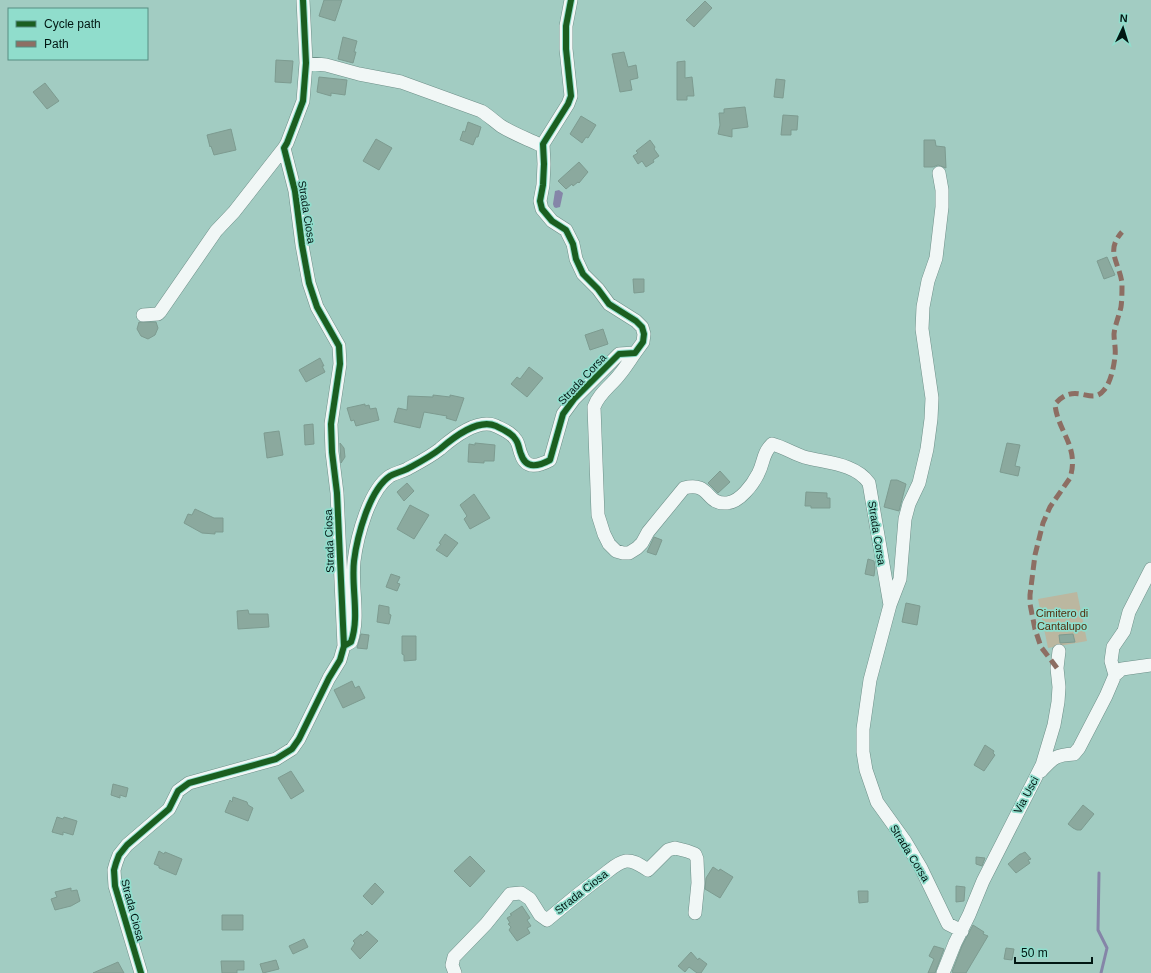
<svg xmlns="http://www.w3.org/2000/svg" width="1151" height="973" viewBox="0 0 1151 973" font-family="Helvetica,sans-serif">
  <rect width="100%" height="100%" fill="#a2ccc2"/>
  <path fill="#bbb7a0" d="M1077,592L1087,641L1048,648L1038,599Z"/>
  <path fill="#8585a8" d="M559,190L563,193L560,207L556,208L554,207L553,204L555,191Z"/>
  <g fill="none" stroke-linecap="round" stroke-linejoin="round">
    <path stroke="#8585a8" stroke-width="3" d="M1099,873L1098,930L1107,948L1101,973"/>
  </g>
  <path fill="#8ba99e" stroke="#7d9b90" d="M324,0H342L335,21L319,16Z
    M705,1L712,8L694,27L686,20Z
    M343,37L357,41L354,52H356L353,63L338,59Z
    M624,52L628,67L636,65L638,78L630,80L632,90L620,92L612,54Z
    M276,60L293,61L291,83L275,82Z
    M685,61V78L692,77L694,96H687V100H677V62Z
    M319,77L347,80L345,95L331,93V96L317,92Z
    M776,79L785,80L783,98L774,97Z
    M45,83L59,101L47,109L33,92Z
    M745,107L748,127L732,129V137L718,134L720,125L719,113H724V109Z
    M783,115L798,116L797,130H791V135H781Z
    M581,116L596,125L588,138L586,137L582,143L570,134Z
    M468,122L481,127L478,137H476L473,145L460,140L463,131L465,132Z
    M231,129L236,150L214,155L211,146L210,147L207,135Z
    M376,139L392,148L379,170L363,161Z
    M650,140L655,147L654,149L659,156L653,160L654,162L646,167L642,161L638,164L633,156L638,153L636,151Z
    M924,140H935L936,146L945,147L946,168L938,165L933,167H924Z
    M579,162L588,172L579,183L578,182L573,186L572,184L566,189L558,181Z
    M1107,257L1115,275L1104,279L1097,261Z
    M633,279H644V292L634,293Z
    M139,322H156L158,328L155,335L148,339L141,336L137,329Z
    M603,329L608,344L590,350L585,335Z
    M320,358L324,366H322L325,372L306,382L299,370Z
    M529,367L543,378L527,397L511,384L517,377L520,379Z
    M433,395L450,397V395L464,398L456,421L446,418L447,416L424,412L420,428L394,422L398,408L407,410L408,396L433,397Z
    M365,404V406L369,405L370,409L376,408L379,420L356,426L354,420L351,421L347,408Z
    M313,424L314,444L305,445L304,425Z
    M279,431L283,455L267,458L264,433Z
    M340,443L344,448L345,457L341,463Z
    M475,443L495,445L494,461H484V463L468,462L469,444L475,445Z
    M1007,443L1020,445L1015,466L1020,467L1018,476L1000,472Z
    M720,471L730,482L718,493L708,483Z
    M891,480H897L906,484L899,511L884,507Z
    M407,483L414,491L404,501L397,492Z
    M806,492L827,493V498H830V508H811V506H805Z
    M474,494L490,518L470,529L464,519L467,516L460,505Z
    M410,505L429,515L414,539L397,529Z
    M195,509L214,518H223V532H215V534L202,533L184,523L188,514L192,515Z
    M445,534L458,543L447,557L436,550L441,544L439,543Z
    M654,537L662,540L656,555L647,552Z
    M868,559L874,561L875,568L874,576L865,574Z
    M391,574L400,577L397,583L400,584L397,591L386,587Z
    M906,603L920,606L917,625L902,622Z
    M379,605L389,607V614L391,615L389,624L377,622Z
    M248,610L249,614H268L269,627L238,629L237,611Z
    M361,634L369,635L367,649L357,648Z
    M1073,634L1075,642L1060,643L1059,635Z
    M402,636H416V660L404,661V655L402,654Z
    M352,681L355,688L359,686L365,698L343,708L334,690Z
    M985,745L994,751L993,753L995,755L984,771L974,765Z
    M291,771L304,791L291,799L278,778Z
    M113,784L128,788L126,797L120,795V798L111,795Z
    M233,797L247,802L248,805L253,808L248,821L225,812L230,800L232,802Z
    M1083,805L1094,814L1081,830H1077L1073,828L1068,824Z
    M57,817L63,819L64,817L77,821L73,835L63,832V835L52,832Z
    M159,851L164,854L165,852L182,859L176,875L159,868V866L154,864Z
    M1025,852L1031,859L1028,860L1030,863L1016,873L1008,864L1020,854H1021Z
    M470,856L485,871L470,887L454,871Z
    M976,857L985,858L982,866L976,864Z
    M713,867L719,871L720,869L733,877L720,898L705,889L706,878Z
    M375,883L384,892L372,905L363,896Z
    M956,886L965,887L964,901L956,902Z
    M71,888V891L77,890L80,901L71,906L55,910L51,899L57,897L55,892Z
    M858,891H868V902L859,903Z
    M522,906L530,918L527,920L531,926L527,928L530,933L517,941L509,930L511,927L508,924L510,923L507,918L512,915L510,914Z
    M222,915H243V930H222Z
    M973,925L984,932L983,934L988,936L966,973H954L952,972L962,946Z
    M367,931L378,941L360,959L351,949L355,943L353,941L361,934L362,936Z
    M304,939L308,947L293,954L289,946Z
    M934,946L944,949L935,973H928L934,959L929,956Z
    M1006,948L1014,949L1012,960L1004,959Z
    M691,952L698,960L699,958L707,964L701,973H697L689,967L685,972L678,966Z
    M276,960L279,969L263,973L260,964Z
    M221,961H244V970H237V973H222Z
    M118,962L124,973H93Z"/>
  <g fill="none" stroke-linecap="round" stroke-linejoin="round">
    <defs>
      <path id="minor" d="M306,63L326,65L359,74L401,82L481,111C488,115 494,121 501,126C512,133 525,138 538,144H543
        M939,173L942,190V207L936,258L928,281L923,307L922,329L932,398L931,419L927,449L919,483L909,504L905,519L900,579L890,605L870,680L863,729V752L866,770L877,802L905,841L921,868L948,924L962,931
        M143,315L158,314L160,312L216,231L234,212L284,148
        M635,353C630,360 625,368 620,374C611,386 599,393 594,407L598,515L604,534L609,544L616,551L623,553H629L637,548L642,543L648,532L684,488C711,481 705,505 727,503C740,502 753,484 758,474C764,463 762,454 772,444C783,447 793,453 804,457C826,463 855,463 869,483L890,605
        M344,646L351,642C360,617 351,587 354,561C357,537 369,490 390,476C395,473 401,472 407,469C418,463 430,457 440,449C454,437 478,418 496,426C504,430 512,433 516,440C519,444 519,450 521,454C526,470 539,466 550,460L563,414L574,399L619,354L635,353L643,342L644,334L642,327L636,321L609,304L598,289L583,274L576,259L573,244L566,230L552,221L542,209L540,201L543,185L544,164L543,144L568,104L571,96L566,49V26L571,0
        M1115,675L1111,661L1113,647L1124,631L1129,612L1151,569
        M1041,771C1053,758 1055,755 1074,754L1079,748L1106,696L1115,675L1122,669L1151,665
        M141,973L115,886L114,870L116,863L119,855L127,845L169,809L178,791L189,783L276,759L292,749L299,739L329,678L340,660L344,646L337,493L332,452L331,424L340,364L339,346L317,307L309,283L302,245L295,191L284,148L287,143L303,101L306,63L303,0
        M455,973L452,965L454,957L486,924L510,894L521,893L530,899L540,915L547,920C567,903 587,887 607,872C612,868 619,862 626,861C634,860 641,866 648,870L668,850L675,848L687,851L695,854L697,859L698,883L695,913
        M943,973L955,943L969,915L983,881L1042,765L1054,725L1058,702L1059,687L1057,668L1059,651"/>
    </defs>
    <use href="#minor" stroke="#6d8f88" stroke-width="14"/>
    <use href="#minor" stroke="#f1f7f6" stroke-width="13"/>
    <path stroke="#8d6e63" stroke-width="5" stroke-dasharray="10 5" stroke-linecap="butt" d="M1057,668L1041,647L1035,629L1030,604V595L1035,555L1043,523L1050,507L1070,478C1080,446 1057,431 1055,404C1076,380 1091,407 1104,390C1111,382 1114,366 1115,356C1116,349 1114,341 1114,334C1115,325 1119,316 1121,307C1122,300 1122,290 1122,283C1119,262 1105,251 1122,232"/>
    <defs>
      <path id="cycleway" d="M344,646L351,642C360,617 351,587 354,561C357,537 369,490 390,476C395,473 401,472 407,469C418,463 430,457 440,449C454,437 478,418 496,426C504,430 512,433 516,440C519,444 519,450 521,454C526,470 539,466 550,460L563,414L574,399L619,354L635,353L643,342L644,334L642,327L636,321L609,304L598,289L583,274L576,259L573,244L566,230L552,221L542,209L540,201L543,185L544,164L543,144L568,104L571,96L566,49V26L571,0
        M141,973L115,886L114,870L116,863L119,855L127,845L169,809L178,791L189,783L276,759L292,749L299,739L329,678L340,660L344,646L337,493L332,452L331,424L340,364L339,346L317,307L309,283L302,245L295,191L284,148L287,143L303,101L306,63L303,0"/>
    </defs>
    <use href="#cycleway" stroke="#90ddcc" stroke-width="8"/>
    <use href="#cycleway" stroke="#1b5e20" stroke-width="6"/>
  </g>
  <g text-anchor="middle" stroke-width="3.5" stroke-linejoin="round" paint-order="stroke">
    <g font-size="11" fill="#011612" stroke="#90ddcc">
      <text transform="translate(307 212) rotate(81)" y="4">Strada Ciosa</text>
      <text transform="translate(582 379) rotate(-47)" y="4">Strada Corsa</text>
      <text transform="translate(877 533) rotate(81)" y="4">Strada Corsa</text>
      <text transform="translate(329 541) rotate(-92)" y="4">Strada Ciosa</text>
      <text transform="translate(1026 795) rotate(-62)" y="4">Via Usci</text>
      <text transform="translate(910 853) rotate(58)" y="4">Strada Corsa</text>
      <text transform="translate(581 892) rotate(-38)" y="4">Strada Ciosa</text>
      <text transform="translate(133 910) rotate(75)" y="4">Strada Ciosa</text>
    </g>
    <g font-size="11" fill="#522f0f" stroke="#90ddcc">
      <text x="1062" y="617">Cimitero di<tspan x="1062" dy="13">Cantalupo</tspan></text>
    </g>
  </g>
  <rect x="8" y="8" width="140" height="52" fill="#90ddcc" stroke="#578d82"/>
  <rect x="16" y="21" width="20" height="6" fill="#1b5e20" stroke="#578d82"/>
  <text x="44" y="28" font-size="12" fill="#011612">Cycle path</text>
  <rect x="16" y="41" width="20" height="6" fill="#8d6e63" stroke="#578d82"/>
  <text x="44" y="48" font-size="12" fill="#011612">Path</text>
  <g transform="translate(1123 28) rotate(4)" stroke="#90ddcc" stroke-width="3" paint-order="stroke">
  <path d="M0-3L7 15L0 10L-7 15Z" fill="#011612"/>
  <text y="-6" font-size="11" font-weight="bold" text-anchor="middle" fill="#011612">N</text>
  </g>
  <path d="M1015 957v6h77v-6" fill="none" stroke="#011612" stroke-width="2"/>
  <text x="1021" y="957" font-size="12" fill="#011612" stroke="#90ddcc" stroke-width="3" paint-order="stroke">50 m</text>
</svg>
